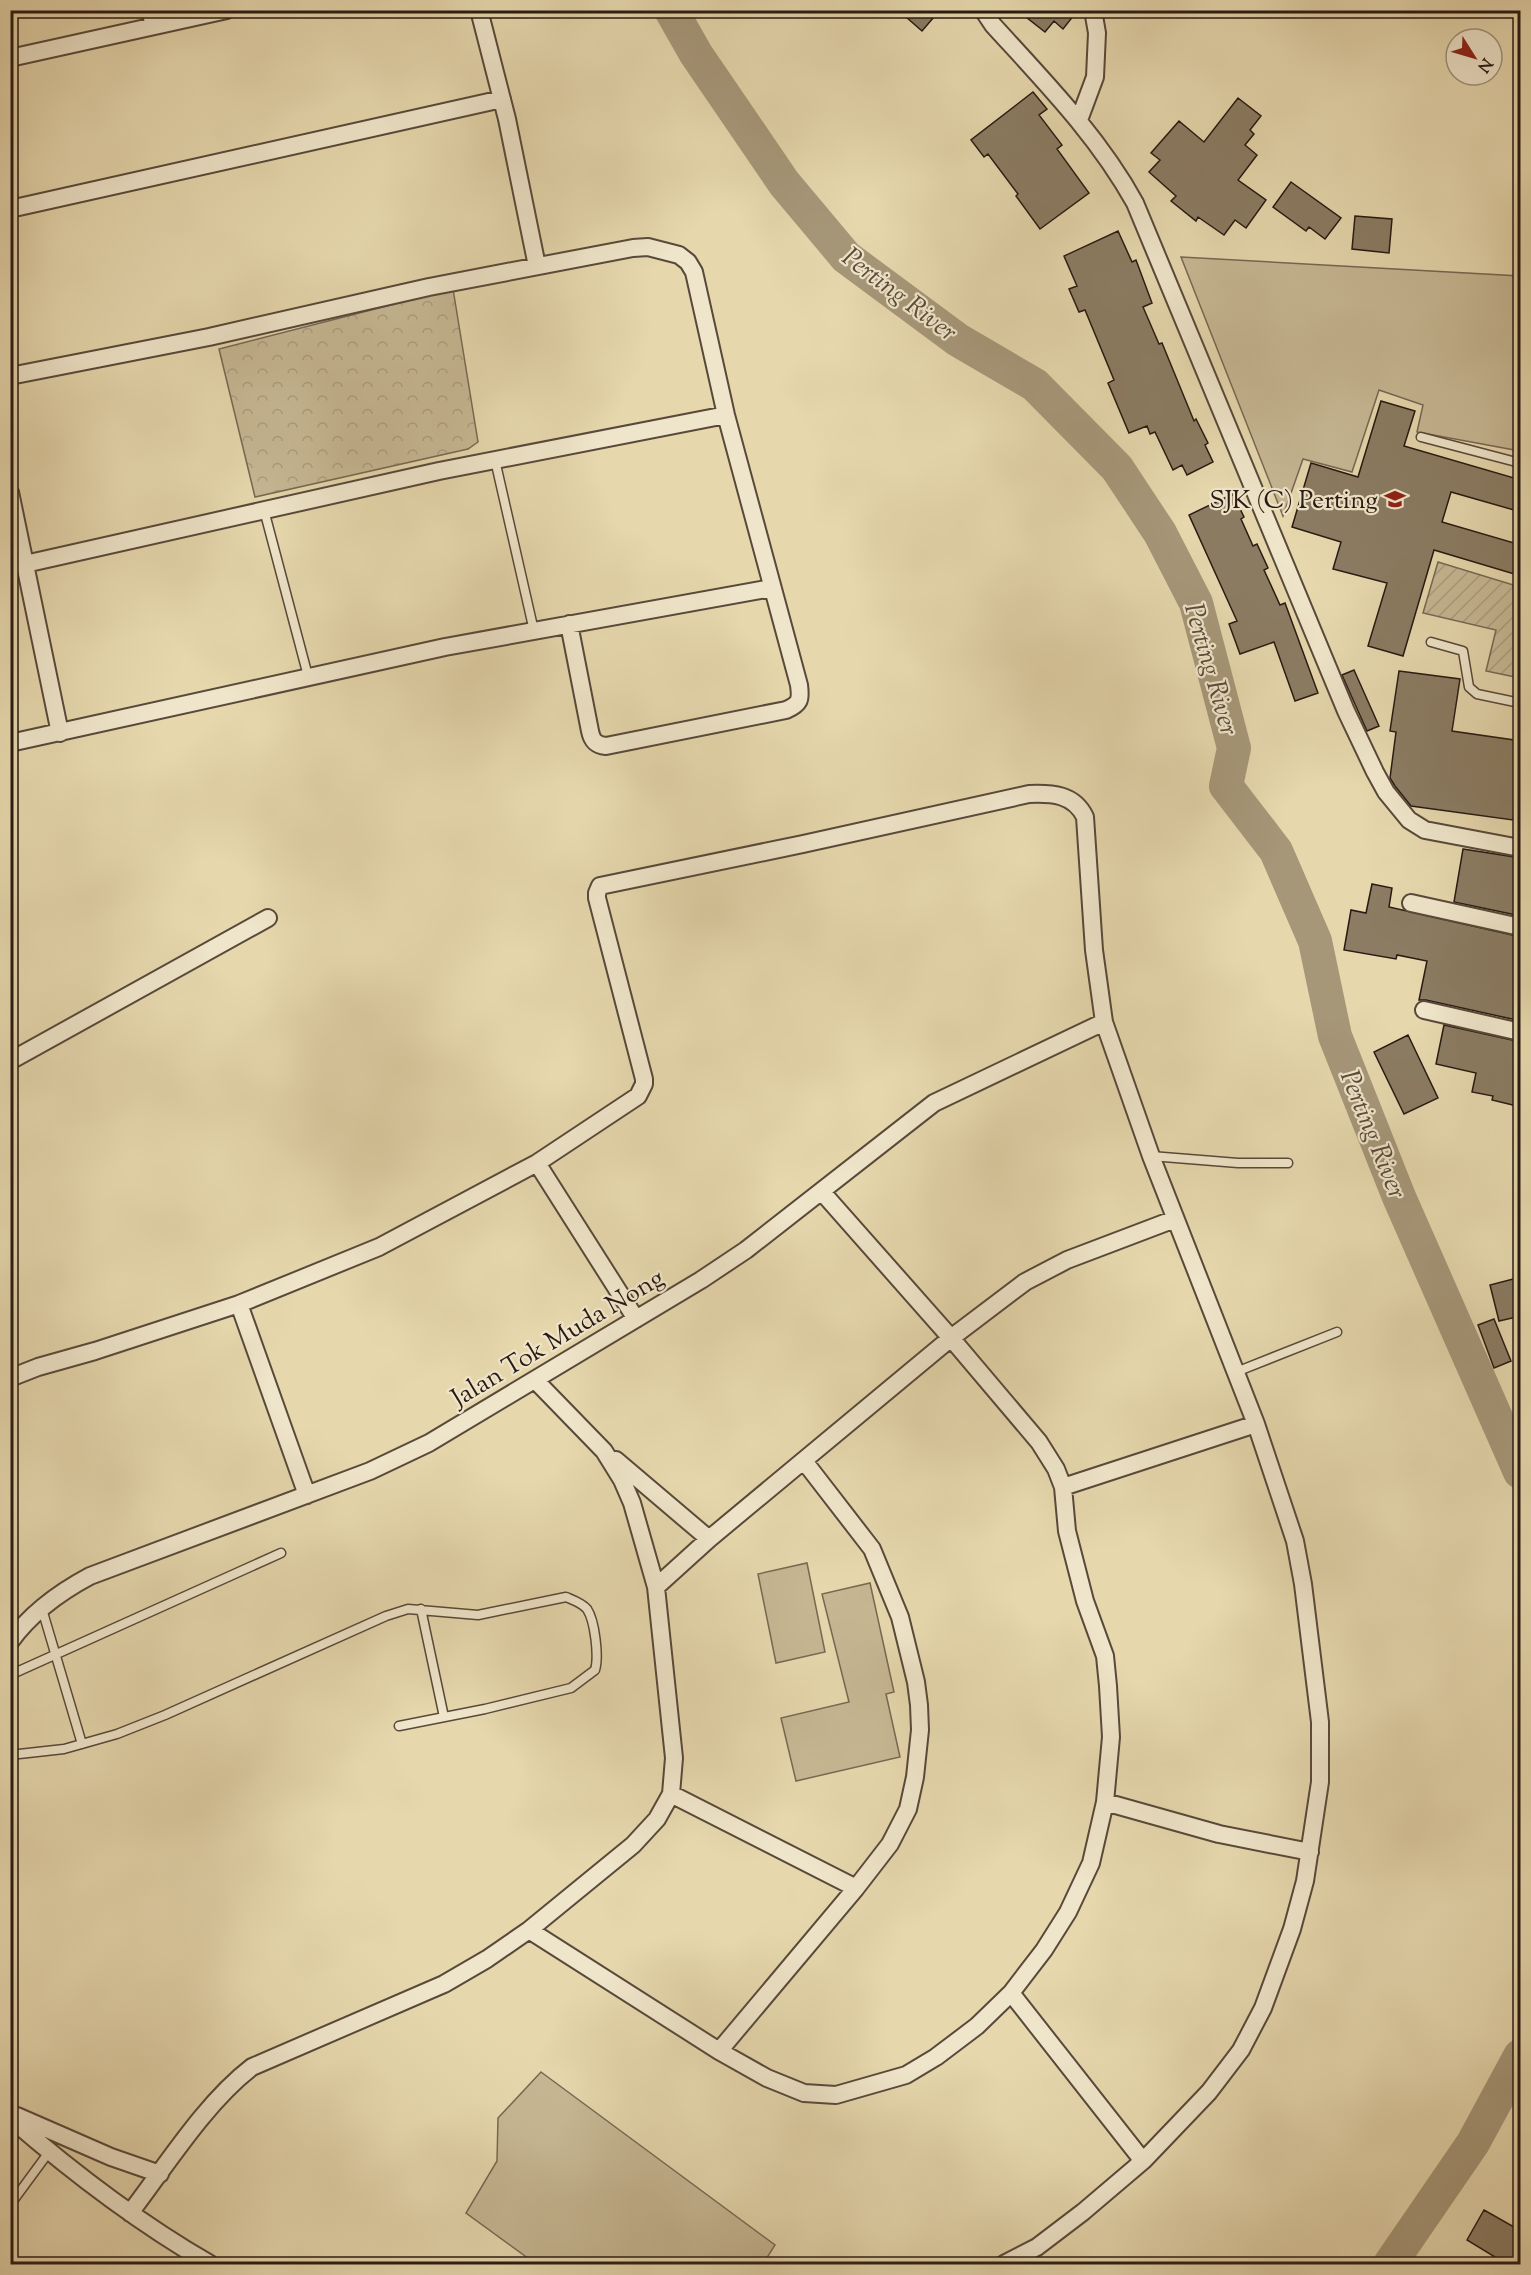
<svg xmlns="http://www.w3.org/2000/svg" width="1531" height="2275" viewBox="0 0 1531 2275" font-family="'Sorts Mill Goudy',serif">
  <defs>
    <pattern id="forest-crowns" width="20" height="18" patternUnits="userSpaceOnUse" patternTransform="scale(1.5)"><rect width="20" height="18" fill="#c6b793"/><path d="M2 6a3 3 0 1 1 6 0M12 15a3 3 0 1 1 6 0" fill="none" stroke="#aa9d7e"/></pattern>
    <pattern id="garden-furrows" width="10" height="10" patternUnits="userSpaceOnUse" patternTransform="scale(1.5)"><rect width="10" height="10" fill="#c6b793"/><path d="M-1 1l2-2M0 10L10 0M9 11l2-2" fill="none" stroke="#aa9d7e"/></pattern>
  </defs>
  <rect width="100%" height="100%" fill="#e6d7ad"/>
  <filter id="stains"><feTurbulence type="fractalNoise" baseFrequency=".00333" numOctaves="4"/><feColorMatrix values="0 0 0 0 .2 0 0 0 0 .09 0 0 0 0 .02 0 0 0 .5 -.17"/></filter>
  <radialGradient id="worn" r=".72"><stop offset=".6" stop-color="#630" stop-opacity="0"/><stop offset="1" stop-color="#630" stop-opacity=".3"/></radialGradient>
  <path fill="url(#forest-crowns)" stroke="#786853" stroke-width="1.5" d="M453,289L478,442L468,449L255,497L219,349Z"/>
  <path fill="url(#garden-furrows)" stroke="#786853" stroke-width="1.5" d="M1438,562L1520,587V678L1486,671L1496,630L1423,613Z"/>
  <path fill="#c6b793" stroke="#786853" stroke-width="1.5" d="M1181,257L1520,276V451L1417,432L1423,405L1379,390L1352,472L1303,459L1283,516Z
    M807,1563L825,1652L776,1663L758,1574Z
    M870,1583L894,1692L886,1694L900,1757L796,1781L781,1718L849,1702L822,1594Z
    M541,2072L775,2245L763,2264H536L466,2213L497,2161L498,2118Z"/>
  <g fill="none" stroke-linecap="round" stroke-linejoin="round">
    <path stroke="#a69779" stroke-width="34" d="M671,10L696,54L784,183L846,257L958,340L1035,385L1117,468L1160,533L1196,603L1234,748L1226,786L1276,851L1315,941L1335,1036L1399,1197L1520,1472
      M1390,2264L1473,2143L1520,2056"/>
  </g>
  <path fill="#8b7c63" stroke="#291a13" stroke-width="1.5" d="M898,10H940L922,31Z
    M1017,10H1078L1063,29L1054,21L1045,32Z
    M1033,92L1047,109L1039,115L1062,145L1057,149L1089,193L1040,229L1016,196L1018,194L988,154L984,157L971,140Z
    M1238,98L1261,116L1250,130L1254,134L1245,145L1257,155L1238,180L1266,200L1246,228L1235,220L1224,235L1198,217L1196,221L1171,201L1176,196L1149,172L1160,160L1151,153L1179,121L1204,142Z
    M1291,182L1341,218L1325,239L1309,227L1306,231L1273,207Z
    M1355,216L1392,219L1389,253L1352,249Z
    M1118,231L1132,262L1136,260L1152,303L1143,307L1159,344L1162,343L1194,421L1196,419L1208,443L1205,445L1213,462L1187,475L1182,465L1173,470L1155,432L1150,434L1147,426L1129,433L1108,383L1114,380L1085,310L1079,312L1069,289L1077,286L1064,256Z
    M1381,401L1415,411L1404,446L1521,480V512L1451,492L1442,522L1521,545V576L1434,550L1403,656L1368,646L1387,583L1333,569L1341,542L1292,527L1311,463L1358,477Z
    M1233,494L1244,517L1241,519L1253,546L1257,544L1268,568L1264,570L1280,605L1285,603L1318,693L1295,701L1274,642L1240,654L1229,624L1237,621L1189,515Z
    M1354,670L1379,726L1367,731L1342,675Z
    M1399,671L1460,679L1452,731L1521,741V779H1519L1513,820L1411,806L1395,786L1390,778L1396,732L1390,731Z
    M1463,849L1521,858V916L1454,902Z
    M1372,884L1392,888L1389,907L1521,937V1021L1426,1000H1419L1427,961L1397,955L1396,959L1344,950L1351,910L1366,913Z
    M1444,1025L1521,1042V1107L1492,1100L1493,1096L1472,1092L1476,1073L1436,1064Z
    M1408,1035L1438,1098L1404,1114L1374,1052Z
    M1521,1277V1316L1499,1321L1490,1285Z
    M1494,1319L1511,1361L1494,1368L1478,1325Z
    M1484,2210L1521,2231V2265H1508L1467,2240Z"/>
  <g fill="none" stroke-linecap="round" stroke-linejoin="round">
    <defs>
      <path id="service" d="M1421,437L1520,463
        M495,460L534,631
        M264,510L308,676
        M1431,642L1463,651L1469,687L1477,694L1520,703
        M1151,1156L1238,1163H1288
        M1236,1372L1337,1332
        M42,1609L82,1744
        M421,1609L444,1717
        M10,1675L281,1553
        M10,1755L64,1749L117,1734L165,1715L386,1616L408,1609L478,1615L566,1597C573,1600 582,1603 587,1609C595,1621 599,1657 595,1670L571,1688L485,1709L399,1726
        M10,2205L49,2152"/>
      <path id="minor" d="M150,10L154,26
        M479,10L507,119L537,266
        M983,10L993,25C1044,81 1098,136 1135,203L1346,711L1375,772L1386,792L1409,820L1425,830L1520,848
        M10,58L227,10
        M1079,120L1095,77L1097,33L1093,10
        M10,209L502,99
        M10,376L209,337L429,287L633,248L648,247L679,255L688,262L694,272L726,415L799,685C801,700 800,704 786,710L606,746C596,745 592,741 590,731L569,624
        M10,492L60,733
        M25,564L439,471L726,415
        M10,743L445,647L772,588
        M1411,903L1520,927
        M1424,1010L1520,1032
        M10,1061L268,918
        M537,1163L636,1319
        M239,1304L307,1495
        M10,1378L38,1367L95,1351L239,1304L379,1247L537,1163L638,1096L644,1084V1079L597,898V893L600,886L803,844L1029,794C1052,793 1074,794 1085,817L1094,950L1104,1022L1151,1156L1256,1424L1295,1541L1303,1584L1320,1722V1782L1305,1881L1292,1929L1263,2008L1241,2050L1209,2092L1143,2161L1083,2212L1037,2247L1004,2264
        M616,1460L709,1539
        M1063,1487L1256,1424
        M656,1587L709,1539L951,1338L1025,1282L1067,1260L1175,1219
        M10,1642C30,1614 60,1592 90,1576L370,1471L429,1443L701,1280L746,1250L934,1103L1104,1022
        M671,1794L856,1888
        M1105,1802L1219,1834L1310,1852
        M529,1930L719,2051L767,2078L804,2093L836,2095L906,2075L936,2057L977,2026L1011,1993L1044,1950L1068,1912L1091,1863L1105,1802L1111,1737L1108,1686L1105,1656L1085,1601L1067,1531L1063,1487L1056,1469L1039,1442L951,1338L822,1192
        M1011,1993L1143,2161
        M719,2051L856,1888L890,1844L908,1809L915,1777L920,1730L919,1705L916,1682L900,1617L872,1549L804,1461
        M17,2116L111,2157L160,2174
        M10,2118C72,2172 139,2223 210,2264
        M130,2213C166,2166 205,2103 252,2067L444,1984L487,1959L529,1930L633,1845L657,1819L671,1794L674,1758L656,1587L632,1503L622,1480L604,1451L536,1381"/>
    </defs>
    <use href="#service" stroke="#58493a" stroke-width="11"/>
    <use href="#minor" stroke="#58493a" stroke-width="20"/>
    <use href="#service" stroke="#efe5ca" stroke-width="8"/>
    <use href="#minor" stroke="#efe5ca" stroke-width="16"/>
  </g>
  <defs>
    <symbol id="school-bare" viewBox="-9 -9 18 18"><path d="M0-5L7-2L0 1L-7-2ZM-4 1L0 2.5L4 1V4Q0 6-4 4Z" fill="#8f2418" stroke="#efe5ca" stroke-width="2.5" paint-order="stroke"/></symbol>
  </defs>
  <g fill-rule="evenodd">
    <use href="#school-bare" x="1380" y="484" width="30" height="30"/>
  </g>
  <g text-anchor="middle" stroke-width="4.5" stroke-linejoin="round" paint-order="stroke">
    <g font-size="26" fill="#291a13" stroke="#efe5ca" text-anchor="end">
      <text x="1378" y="508">SJK (C) Perting</text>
    </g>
    <g font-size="26" fill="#291a13" stroke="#efe5ca">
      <text transform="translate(557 1337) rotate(-31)" y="9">Jalan Tok Muda Nong</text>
    </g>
    <g font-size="27" font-style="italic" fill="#5b4c3c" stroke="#efe5ca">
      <text transform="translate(900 294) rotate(37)" y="9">Perting River</text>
      <text transform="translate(1212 669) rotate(74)" y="9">Perting River</text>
      <text transform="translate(1374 1134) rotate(68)" y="9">Perting River</text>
    </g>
  </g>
  <rect width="1531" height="2275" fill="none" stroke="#e6d7ad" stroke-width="36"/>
  <rect x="12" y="12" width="1507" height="2251" fill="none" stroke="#291a13" stroke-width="3"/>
  <rect x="18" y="18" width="1495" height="2239" fill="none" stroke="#291a13" stroke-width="1.5"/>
  <g transform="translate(1474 57) rotate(127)"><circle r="28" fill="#efe5ca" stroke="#a09481" stroke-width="1.5"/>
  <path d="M0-4.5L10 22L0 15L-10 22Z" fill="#8f2418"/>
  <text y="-9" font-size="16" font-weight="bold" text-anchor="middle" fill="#291a13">N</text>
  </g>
  <rect width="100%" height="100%" filter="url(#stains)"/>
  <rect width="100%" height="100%" fill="url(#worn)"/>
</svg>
